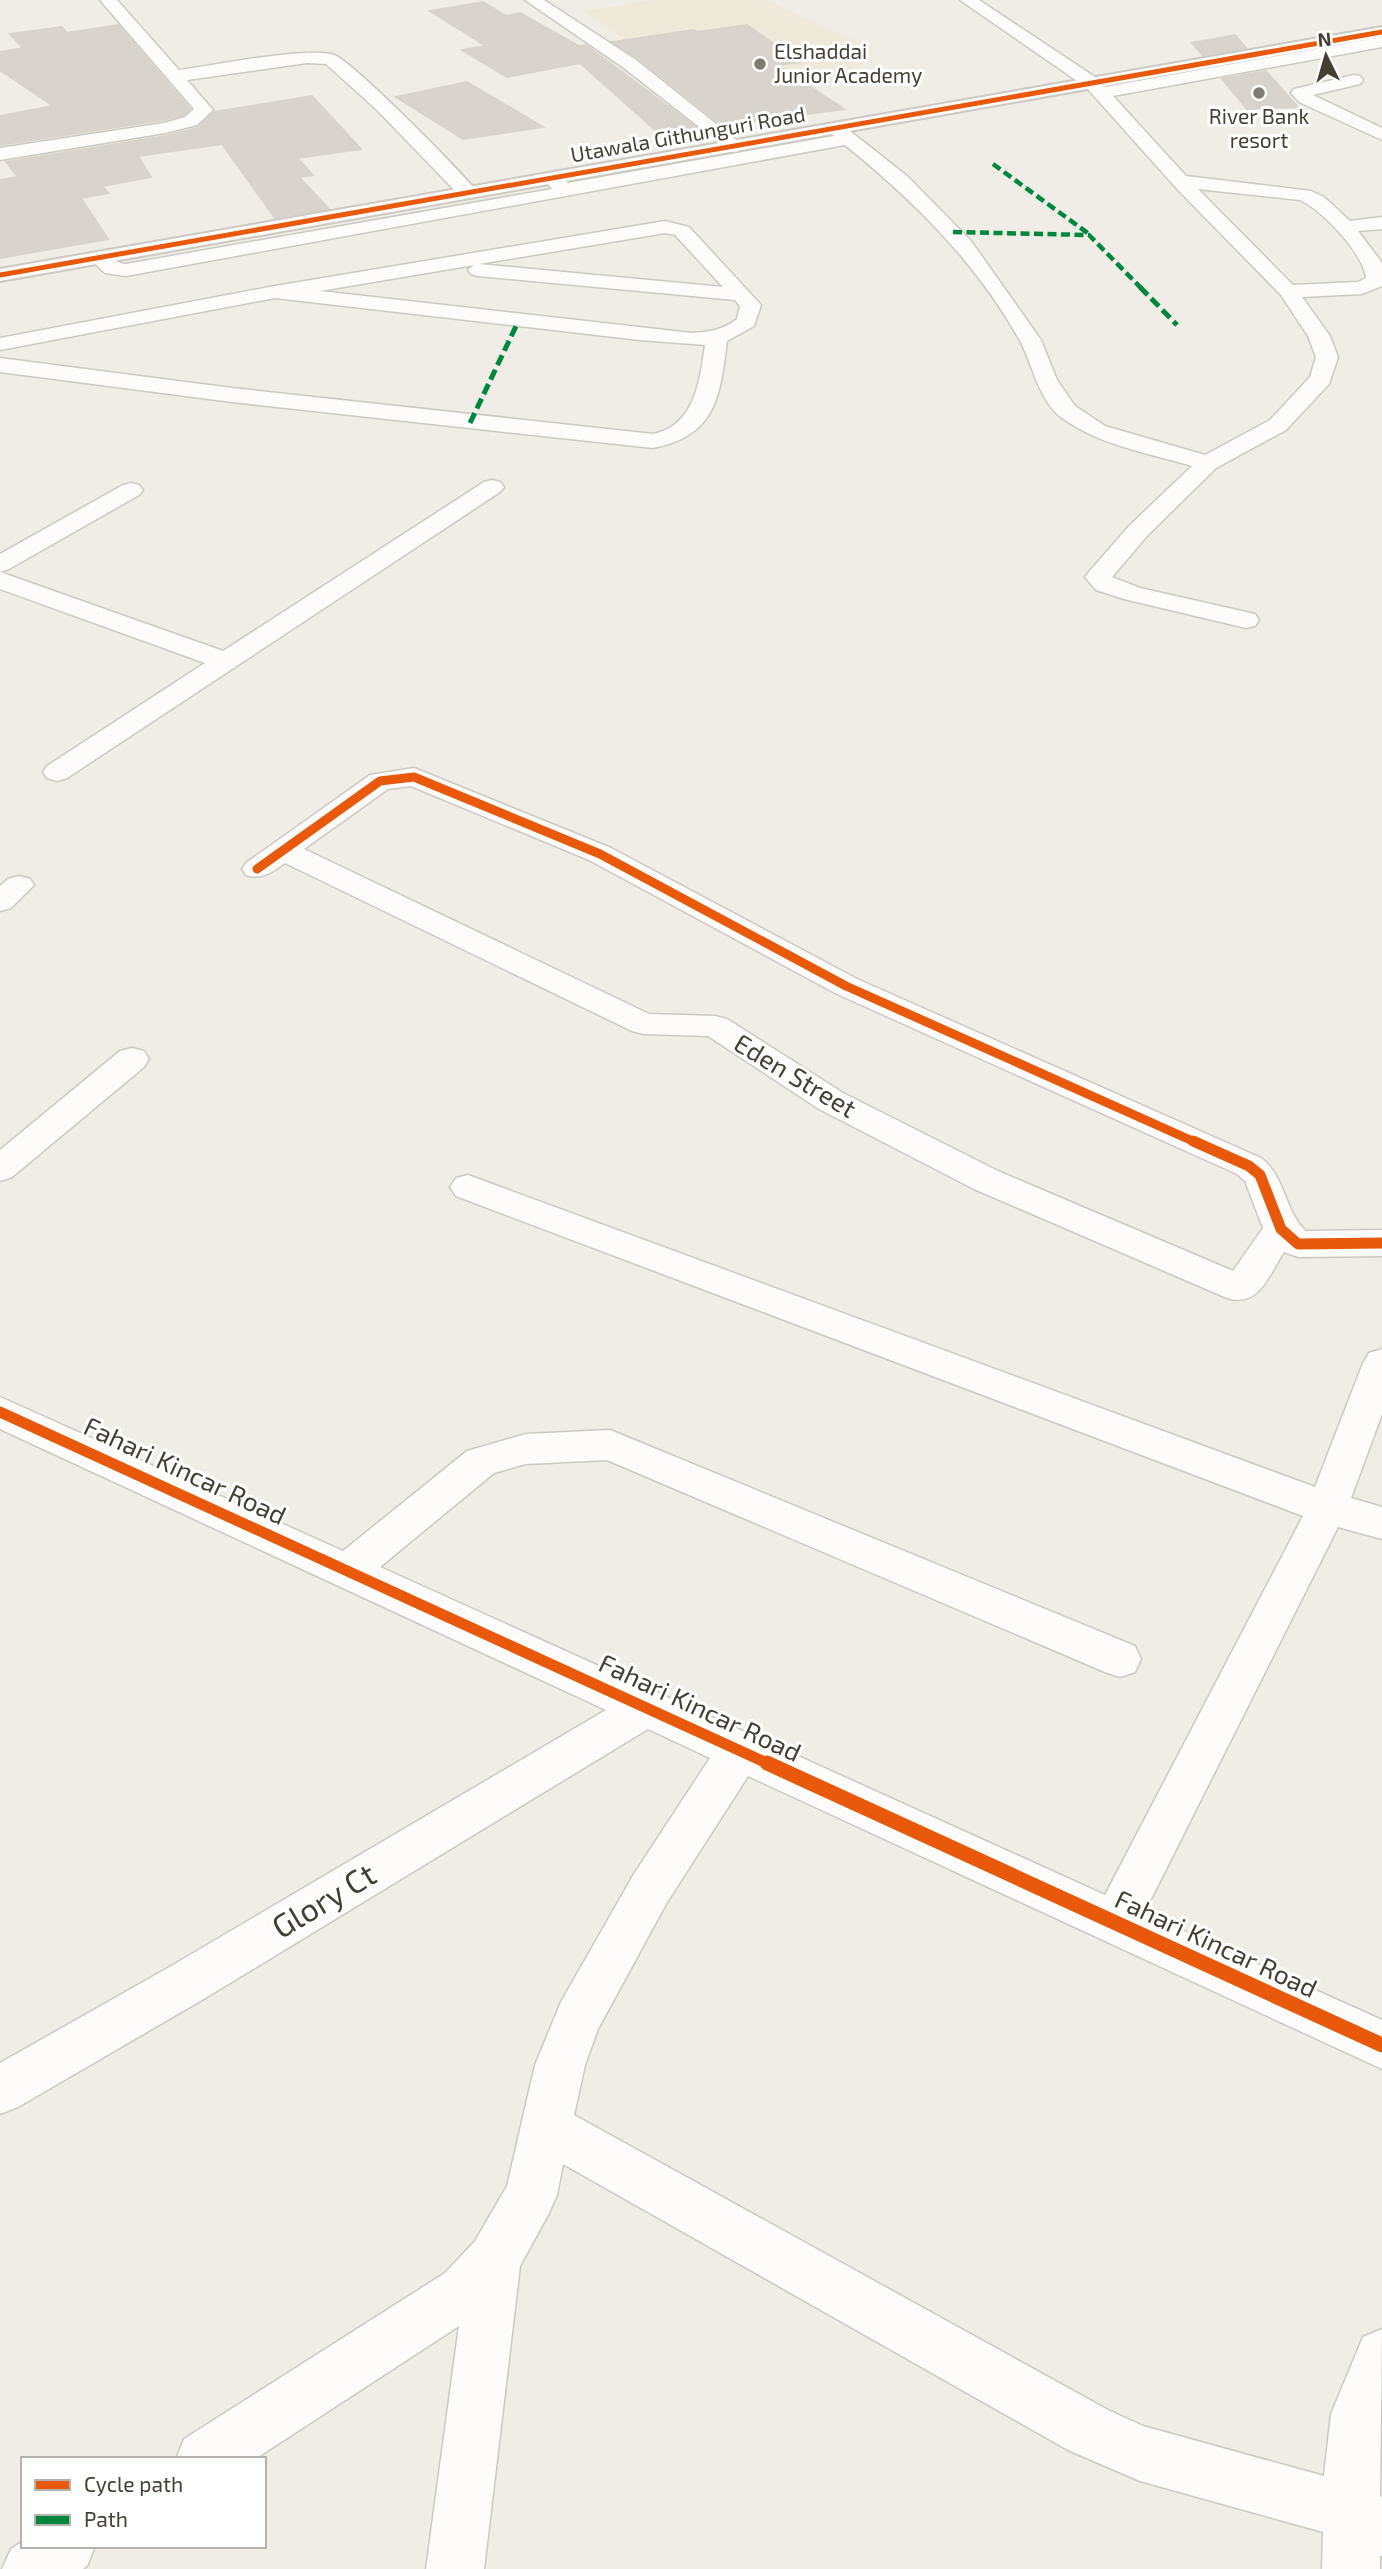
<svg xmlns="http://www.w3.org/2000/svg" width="1382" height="2569" viewBox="0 0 1382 2569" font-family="'Exo 2',sans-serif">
  <rect width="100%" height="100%" fill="#f0ede6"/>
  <path fill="#eee9d8" d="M654,0H768L874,50L851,77L708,100L584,11Z"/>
  <path fill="#d8d4cd" stroke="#d8d4cc" stroke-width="2" d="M483,2L506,16L520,13L579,46L586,45L698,129L661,135L580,63L507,77L462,50L486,46L430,11Z
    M118,25L190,109L184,115L163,120L0,145V116L53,106L0,70V52L23,48L10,34L62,27L67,33Z
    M747,25L800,62L778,65L844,109L722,125L638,58L612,42L693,30L697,32Z
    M1235,35L1246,48L1203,56L1192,43Z
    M1266,71L1298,107L1247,109L1222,79Z
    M467,82L543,127L463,139L396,97Z
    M312,96L361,149L297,158L313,175L299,177L329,209L275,218L222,144L138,156L151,177L102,186L108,193L81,198L108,239L0,258V180L18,177L6,162L166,136L198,128L214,112Z"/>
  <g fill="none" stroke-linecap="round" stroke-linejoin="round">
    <defs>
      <path id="minor" d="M100,0H117L179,70C211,66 308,46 334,55C351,60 464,174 478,193L475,197H461L378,111L326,64L307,63L187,80L213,110L197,125L165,133L0,160V148L164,123L185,117L194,109Z
        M525,0H544L636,60L745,147L736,152L730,151L624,68Z
        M960,0H979L1098,79L1105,87L1382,37V47L1113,96L1186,176L1311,191L1324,197L1350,221L1382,217V229L1358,231L1382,263V286L1362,294L1302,297L1330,336L1338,357L1329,384L1286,430L1216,468L1147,536L1112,577L1140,588L1255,614L1259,620L1255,626L1246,628L1124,599L1096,590L1085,577L1089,572L1129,526L1192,466C1148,453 1099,445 1062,418C1038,400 1033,364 1019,339C976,262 913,200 845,145L126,276L105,273L89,258L92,254C107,250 112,263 126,264L552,189L544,179L546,175H560L568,183L834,136L826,128L835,123L841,124L907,176L971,241L1041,340L1057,380L1075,406L1105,426L1205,455L1270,420L1310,377L1316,357L1308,336L1281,295L1178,190L1086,87ZM1198,189L1300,200C1323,211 1363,253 1366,278L1358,282L1293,285Z
        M1354,75L1360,76L1363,80L1360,84L1313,95L1382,128V140L1299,102L1291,93L1294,89Z
        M665,221L689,227L761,305L754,326L727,341C720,397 716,436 653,448L232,402L0,372V358L232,388L653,434C695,426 700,380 705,345L640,340L275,298L0,350V338L275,286ZM665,233L675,235L723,287L479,264ZM474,265L468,270L471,274L478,276L735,300L740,306L737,319C723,330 709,332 692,333L320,291Z
        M492,480L500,482L504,487L500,492L67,778L57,781L47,778L43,772L47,766L205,663L0,589V572L223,651L484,482Z
        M131,483L139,485L143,490L139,495L9,569L0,572V554L123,485Z
        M414,768L611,848L857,979L1261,1158C1286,1177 1284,1211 1306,1231L1382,1230V1256L1298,1257L1284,1252C1269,1275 1259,1308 1227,1298L974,1189L819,1109L708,1036L644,1034L632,1031L285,863C272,872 263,880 246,875L242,869L246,863L370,775ZM411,786L589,860L835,993L1237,1174L1245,1181L1263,1228L1233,1271L998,1171L843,1093L727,1019L715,1016L649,1014L304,849L388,789Z
        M19,876L30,879L34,885L11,908L0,911V886L8,879Z
        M132,1048L144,1051L149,1059L144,1067L12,1177L0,1181V1150L120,1051Z
        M468,1175L1315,1487L1363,1363L1369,1353L1382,1349V1414L1351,1498L1382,1507V1539L1338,1527L1144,1913L1382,2020V2069L748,1776L666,1904L598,2029L585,2065L574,2115L1108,2410L1143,2426L1324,2476L1331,2414L1363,2337L1382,2329L1380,2496L1382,2497V2556H1380V2569H1322L1323,2532L1140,2481L1068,2450L563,2164L557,2195L549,2213L520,2266L484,2569H426L459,2326L255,2459H176L184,2439L445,2273L475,2241L507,2186L535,2065L561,2002L634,1874L710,1758L648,1729L207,1997L18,2107L0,2114V2063L173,1965L606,1710L0,1429V1397L343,1551L467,1451L526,1434L610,1430L1135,1646L1141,1659L1135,1672L1120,1677L1105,1672L607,1460L526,1464L494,1473L380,1567L1105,1895L1303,1516L456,1196L450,1187L456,1178Z
        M23,2541V2546H95L87,2566L83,2569H2L11,2549Z"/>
      <path id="tertiary" d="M1382,27V37L0,281V269Z"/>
    </defs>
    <use href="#minor" stroke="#ccc9c2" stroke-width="3"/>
    <use href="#tertiary" stroke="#ccc9c2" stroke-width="4"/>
    <use href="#minor" fill="#fdfcfb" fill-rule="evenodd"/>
    <use href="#tertiary" fill="#fdfcfb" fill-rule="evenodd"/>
    <path stroke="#00873e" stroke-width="4.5" stroke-dasharray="9 4.5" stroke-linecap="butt" d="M993,164L1089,234
      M953,232L1089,235L1142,289"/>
    <path stroke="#00873e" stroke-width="5" stroke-dasharray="11 5" stroke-linecap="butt" d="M1140,287L1177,325
      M470,423L518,322"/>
    <defs>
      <path id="cycleway-far3" d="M0,275L1382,32"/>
      <path id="cycleway-far2" d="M257,869L380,781L414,777L600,854L846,986L1197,1143"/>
      <path id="cycleway-far1" d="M1193,1141L1249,1166L1260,1175L1281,1229L1298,1244L1382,1243
        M0,1412L771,1765"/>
      <path id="cycleway" d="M767,1763L1382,2045"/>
    </defs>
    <use href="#cycleway-far3" stroke="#fff" stroke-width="7"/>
    <use href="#cycleway-far2" stroke="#fff" stroke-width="12"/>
    <use href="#cycleway-far1" stroke="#fff" stroke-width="16"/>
    <use href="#cycleway" stroke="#fff" stroke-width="19"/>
    <use href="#cycleway-far3" stroke="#e8590c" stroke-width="5"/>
    <use href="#cycleway-far2" stroke="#e8590c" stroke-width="9"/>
    <use href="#cycleway-far1" stroke="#e8590c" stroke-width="11"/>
    <use href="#cycleway" stroke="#e8590c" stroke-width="15"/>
  </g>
  <g fill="#817c72" stroke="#fff" stroke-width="2.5">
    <circle cx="760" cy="64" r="7"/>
    <circle cx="1259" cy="93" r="7"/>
  </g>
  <g text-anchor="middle" stroke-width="6" stroke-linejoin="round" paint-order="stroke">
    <g font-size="21" fill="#453f33" stroke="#fff" text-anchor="start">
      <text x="774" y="59">Elshaddai<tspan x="774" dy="24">Junior Academy</tspan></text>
      <text x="1259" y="124" text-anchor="middle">River Bank<tspan x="1259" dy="24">resort</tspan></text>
    </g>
    <g font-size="21" fill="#453f33" stroke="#fff">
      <text transform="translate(688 135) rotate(-10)" y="7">Utawala Githunguri Road</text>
    </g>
    <g font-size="26" fill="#453f33" stroke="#fff">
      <text transform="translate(795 1076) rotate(31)" y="9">Eden Street</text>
      <text transform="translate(185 1471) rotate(25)" y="9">Fahari Kincar Road</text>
      <text transform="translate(700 1708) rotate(25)" y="9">Fahari Kincar Road</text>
      <text transform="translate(1216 1944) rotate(25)" y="9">Fahari Kincar Road</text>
    </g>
    <g font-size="32" fill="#453f33" stroke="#fff">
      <text transform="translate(324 1901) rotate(-31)" y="11">Glory Ct</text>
    </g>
  </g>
  <rect x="21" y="2457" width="245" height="91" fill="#ffffff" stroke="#b5b2ad" stroke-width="2"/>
  <rect x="35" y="2480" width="35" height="10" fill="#e8590c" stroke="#b5b2ad" stroke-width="2"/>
  <text x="84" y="2492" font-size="21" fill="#453f33">Cycle path</text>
  <rect x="35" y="2515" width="35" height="10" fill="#00873e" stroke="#b5b2ad" stroke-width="2"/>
  <text x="84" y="2527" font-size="21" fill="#453f33">Path</text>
  <g transform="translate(1326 56) rotate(355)" stroke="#ffffff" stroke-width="5" paint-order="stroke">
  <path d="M0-5L12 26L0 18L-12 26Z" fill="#453f33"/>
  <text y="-10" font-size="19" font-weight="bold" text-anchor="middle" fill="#453f33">N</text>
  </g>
</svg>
